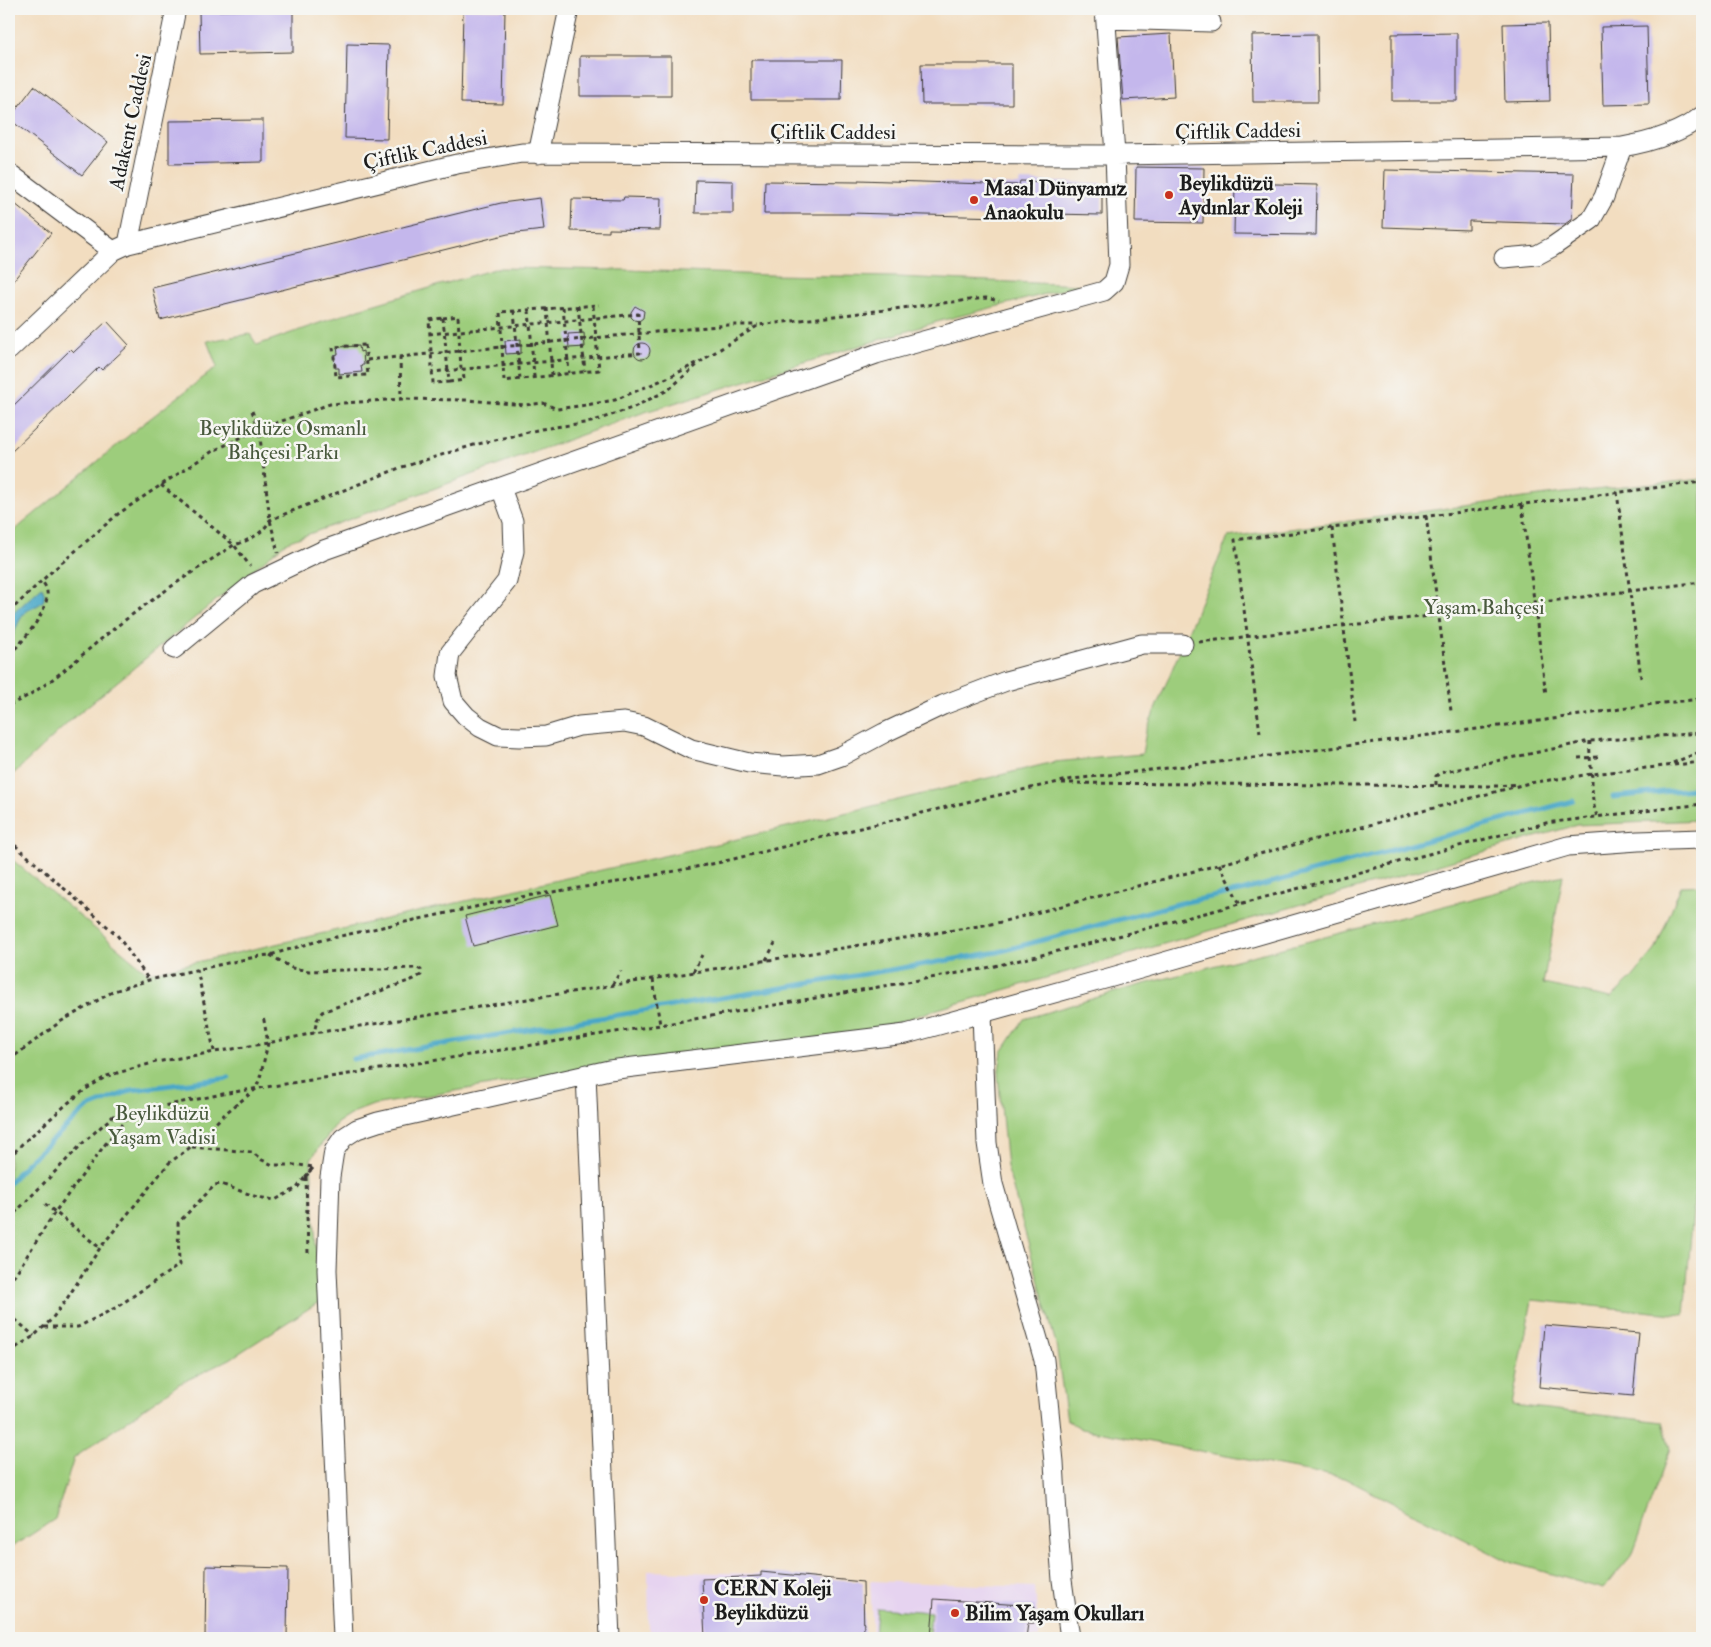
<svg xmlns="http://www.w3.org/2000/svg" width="1711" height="1647" viewBox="0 0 1711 1647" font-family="'IM FELL Double Pica',serif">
  <rect width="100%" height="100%" fill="#f6f6f2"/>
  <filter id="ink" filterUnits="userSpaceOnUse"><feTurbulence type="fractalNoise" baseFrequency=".02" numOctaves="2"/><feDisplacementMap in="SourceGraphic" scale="10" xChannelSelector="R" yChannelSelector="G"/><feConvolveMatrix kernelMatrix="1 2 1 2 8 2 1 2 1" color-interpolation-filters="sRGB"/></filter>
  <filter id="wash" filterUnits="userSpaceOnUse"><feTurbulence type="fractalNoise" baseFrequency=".0096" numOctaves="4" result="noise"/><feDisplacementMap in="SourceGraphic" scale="20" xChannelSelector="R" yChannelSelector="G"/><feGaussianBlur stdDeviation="1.12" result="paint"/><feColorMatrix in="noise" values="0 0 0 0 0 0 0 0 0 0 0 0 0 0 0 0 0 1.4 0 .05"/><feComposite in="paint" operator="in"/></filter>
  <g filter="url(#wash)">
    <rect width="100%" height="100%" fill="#f2ddc0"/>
    <path fill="#e6d3f0" d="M648,1571L759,1574L761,1572L760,1638H649Z
      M870,1581L1035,1587L1039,1638H873Z"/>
    <path fill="#9dcd7b" stroke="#5c744c" d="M498,268L629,270L769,275L897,277L1081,285L940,321L642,413L287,542L73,718L9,778V535L139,427L217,367L207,341L250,334L257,345L365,307Z
      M1702,479V820L1577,825L938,1009L871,1031L596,1067L373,1105L355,1112L337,1123L311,1159L319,1302L230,1359L179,1384L74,1458L55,1519L9,1549V857L148,973L725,842L1054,762L1142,754L1146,731L1228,537L1555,494Z
      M1563,875L1543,984L1611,998L1632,978L1655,950L1681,886L1702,885V1108L1684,1315L1532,1300L1512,1405L1663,1422L1670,1449L1631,1556L1603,1589L1507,1561L1344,1478L1082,1429L1067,1420L1056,1344L1007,1167L998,1075L1002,1052L1024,1019L1129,988Z
      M877,1608L931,1612L929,1638H875Z"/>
    <path fill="#48a7c7" stroke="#326272" d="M42,587C44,591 45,594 44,599C42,606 30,607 25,613C17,621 16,633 9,642V617Z"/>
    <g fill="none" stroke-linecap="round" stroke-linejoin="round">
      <path stroke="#48a7c7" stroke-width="5" d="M1613,797L1702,788
        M353,1059L998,952L1181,903L1241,891L1573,801
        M9,1183L27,1163L87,1108L132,1090L229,1078"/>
    </g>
    <g id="blocks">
      <path fill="#c4b7ec" d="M463,9L505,10L503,104L461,103Z
        M293,10V52L200,54L199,11Z
        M1548,23L1550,101L1505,102L1503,24Z
        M1647,26L1649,104L1603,105L1601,27Z
        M1457,33V101H1392V34Z
        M1171,34L1174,97L1123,100L1118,37Z
        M1317,34L1318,102H1253L1252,35Z
        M347,44L389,45L387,139L345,138Z
        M580,56H671V96H580Z
        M751,60H842L841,100H751Z
        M921,64H1012V104H922Z
        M34,86L108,142L82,175L9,119Z
        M263,120V162L169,164V121Z
        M1136,167L1204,168L1203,223L1135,222Z
        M1385,170L1574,174L1572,219L1565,224L1469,221V230L1383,227Z
        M696,180L733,181V213H695Z
        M858,180L1019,185L1020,181L1102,183V215L1001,213V217L850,213V214H764L765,181L858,182Z
        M1235,183L1317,185L1316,235L1234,234Z
        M624,197L661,198L660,230L609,229V232L571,231L572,199L623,200Z
        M540,198L544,230L508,234L160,320L152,288L501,203Z
        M9,199L51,233L9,286Z
        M635,306L644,311L643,318L639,321L634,320L631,317V312Z
        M107,321L129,345L102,370L99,367L9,454V410L71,349L74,352Z
        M584,333L585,347L569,348L568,334Z
        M521,339V353L506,354L505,341Z
        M634 351a8 8 0 1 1 16 0a8 8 0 1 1-16 0Z
        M359,346L360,352L363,351L364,365H361L362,372L339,374V368H335L334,355L338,354L337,347Z
        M550,895L558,925L473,946L465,916Z
        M1544,1325L1639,1333L1633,1396L1539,1387Z
        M206,1566L288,1568L287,1638H205Z
        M761,1572L863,1582L864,1638H705L702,1579L761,1576Z
        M934,1599L1035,1606L1034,1623H1028L1026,1638H931Z"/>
    </g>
  </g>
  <g filter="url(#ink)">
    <use href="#blocks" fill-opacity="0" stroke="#3c3935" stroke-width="1"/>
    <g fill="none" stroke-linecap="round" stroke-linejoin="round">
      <defs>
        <path id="minor" d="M1106,19L1211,22
          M538,154L569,9
          M9,173L113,251
          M128,244L176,9
          M1504,258L1537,255L1552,247L1591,220L1604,197L1622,147
          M9,350L113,251L128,244L457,164L522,153L1115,155L1622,147C1651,142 1679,134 1702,116
          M501,488L513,521L514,551L507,581L450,653L447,676L453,701L466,716L480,727L498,736L519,737L546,736L579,726L624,722L644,726L691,749L749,763L783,766L818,764L841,756L884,733L943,705L1006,681L1142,644H1183
          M174,649L253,584L324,550L876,354L1104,291L1114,282L1119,265L1115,155L1105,9
          M982,1014L987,1143L993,1184L1044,1360L1054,1462L1057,1515L1062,1580L1070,1638
          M586,1074L610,1638
          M343,1638L327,1270L330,1177L334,1151L343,1138L357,1129L378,1122L609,1070L906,1034L1112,977L1568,846L1638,841L1702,839"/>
      </defs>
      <use href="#minor" stroke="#3c3935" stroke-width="21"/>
      <path stroke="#3c3935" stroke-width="3" stroke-dasharray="4 4" stroke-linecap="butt" d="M578,306L585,371
        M593,306L599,370L504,381L500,312L599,305
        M563,307L569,373
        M547,308L552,375
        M529,310L534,377
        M514,311L520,379
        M443,318L449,382L433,383L429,320Z
        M443,318L458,316L461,369
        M429,334L638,314L640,353L432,372
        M365,345L368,375L336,377L333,347Z
        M400,357L401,399
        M367,360L728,325H758
        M449,382L464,380L463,369
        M252,411L259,429L270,520L278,553
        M161,485L234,545L250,566
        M1617,492L1641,678
        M1522,505L1546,695
        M1426,516L1451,711
        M1332,528L1355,722
        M9,612L50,573L118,514L161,485L213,451L259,429L296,416L330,404L401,399L467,400L525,405L543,403L557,409L586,405L615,400L667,378L699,362
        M1199,642L1439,615L1702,582
        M9,654C22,644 50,609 47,592C47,588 44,584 42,581
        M9,705C49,688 78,657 111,631C150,600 192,572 234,545C248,541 263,534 270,520L399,468L474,445L541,429L591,422L632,408L668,390L704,359L759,325L986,298L999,301
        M1260,733L1235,540L1702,482
        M1590,741C1589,753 1591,765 1592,777C1592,791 1592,803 1597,816
        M1578,758L1600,757
        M1673,763L1702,751
        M1062,783L1498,786L1518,784
        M1436,785V776L1440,773L1590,741L1702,733
        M9,840L117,935L149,980
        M1219,864L1239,902L1236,903
        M270,955L292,968L309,971L417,968L421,970V975L414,979L322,1012L317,1020L314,1033
        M766,960L775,943
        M197,969L214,1051
        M693,972L702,955
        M653,979L660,1025
        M612,985L621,971
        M9,1060L60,1022L114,991L149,980L260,956L270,955L322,940L526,896L624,881L717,863L971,801L1073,779L1245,759L1546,720L1654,704L1702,699
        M192,1147L252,1152L262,1160L273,1165H299L313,1167L306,1176L313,1168
        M9,1158L22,1144L68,1103L86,1089L107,1076L156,1062L268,1043L314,1033L380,1023L997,923L1529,783L1592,774L1702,762
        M306,1177L308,1253
        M45,1204L100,1248
        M9,1219L84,1142L113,1116L228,1093L660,1025L982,969L1084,945L1546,823L1702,804
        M9,1284L55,1212L107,1142L131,1113
        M9,1314L34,1336
        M44,1327H78L117,1307L179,1265L178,1223L215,1185L221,1184L257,1197L275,1200L297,1188L306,1176
        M9,1352L34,1336L51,1320L66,1300L100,1248L169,1163L192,1146L227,1112L256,1089L261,1074L268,1043L263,1015"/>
      <use href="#minor" stroke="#fff" stroke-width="19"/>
    </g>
  </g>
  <g fill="#c8321e" stroke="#f6f6f2" stroke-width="2">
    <circle cx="1169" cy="195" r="5"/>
    <circle cx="974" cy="200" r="5"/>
    <circle cx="704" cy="1600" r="5"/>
    <circle cx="955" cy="1613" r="5"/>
  </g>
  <g text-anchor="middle" stroke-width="5" stroke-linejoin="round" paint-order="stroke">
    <g font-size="21" fill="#1c1c1c" stroke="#f6f6f2">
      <text transform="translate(130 122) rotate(-78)" y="7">Adakent Caddesi</text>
      <text transform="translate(1238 131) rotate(-1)" y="7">Çiftlik Caddesi</text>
      <text x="833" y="139">Çiftlik Caddesi</text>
      <text transform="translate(425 150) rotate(-12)" y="7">Çiftlik Caddesi</text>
    </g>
    <g font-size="21" font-weight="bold" fill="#1c1c1c" stroke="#f6f6f2" text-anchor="start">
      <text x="1179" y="190">Beylikdüzü<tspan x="1179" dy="24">Aydınlar Koleji</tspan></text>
      <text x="984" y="195">Masal Dünyamız<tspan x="984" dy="24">Anaokulu</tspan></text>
      <text x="714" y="1595">CERN Koleji<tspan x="714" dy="24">Beylikdüzü</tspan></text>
      <text x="965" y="1620">Bilim Yaşam Okulları</text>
    </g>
    <g font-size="21" fill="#495a3d" stroke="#f6f6f2">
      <text x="283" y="435">Beylikdüze Osmanlı<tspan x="283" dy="24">Bahçesi Parkı</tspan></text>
      <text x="1484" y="614">Yaşam Bahçesi</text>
      <text x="162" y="1120">Beylikdüzü<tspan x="162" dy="24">Yaşam Vadisi</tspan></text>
    </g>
  </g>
  <rect width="1711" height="1647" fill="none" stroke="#f6f6f2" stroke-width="30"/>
</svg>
